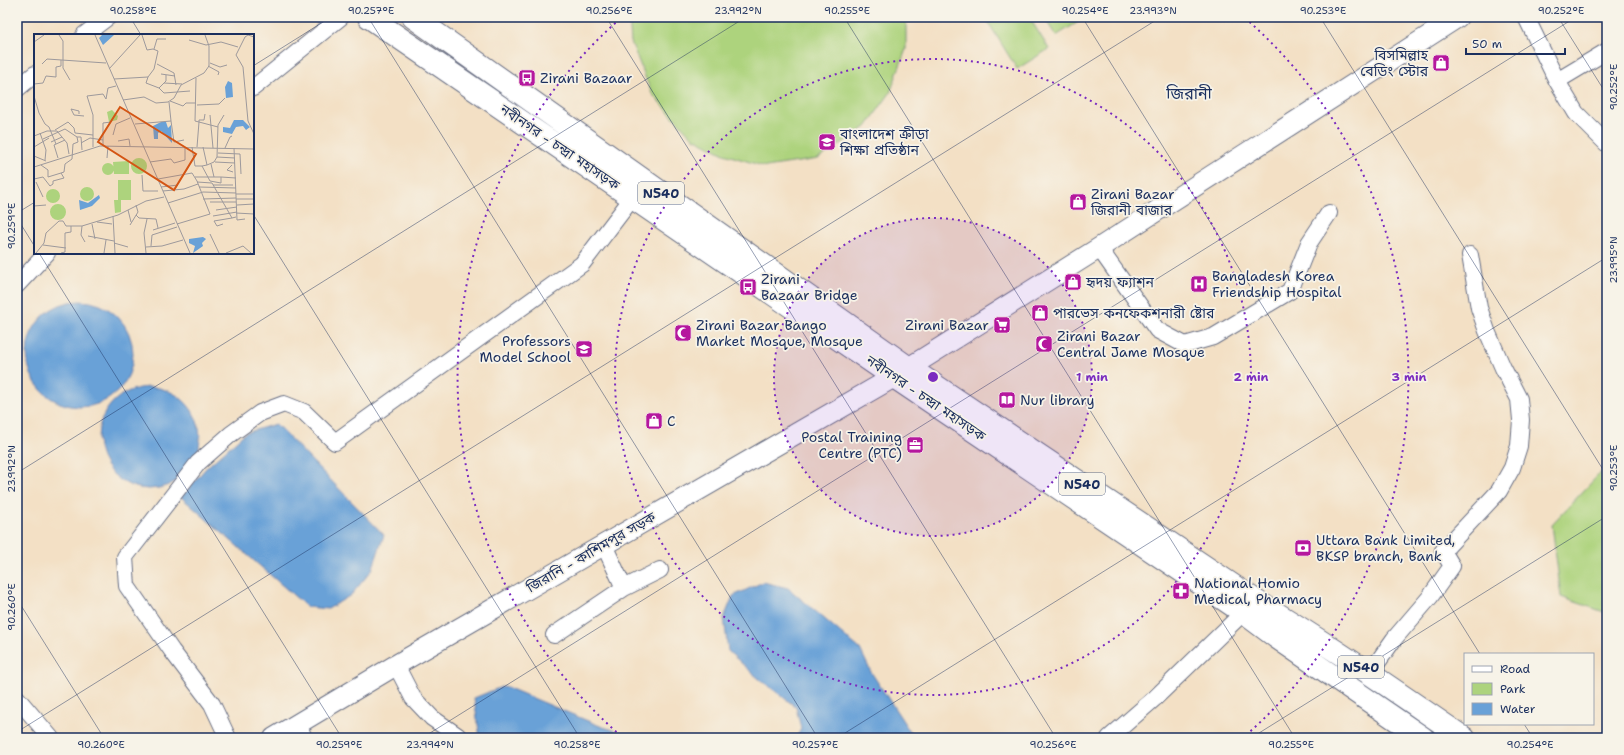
<svg xmlns="http://www.w3.org/2000/svg" width="1624" height="755" viewBox="0 0 1624 755" font-family="'Shantell Sans','Noto Sans Bengali',sans-serif">
  <rect width="100%" height="100%" fill="#f7f3e8"/>
  <filter id="ink" filterUnits="userSpaceOnUse"><feTurbulence type="fractalNoise" baseFrequency=".025" numOctaves="2"/><feDisplacementMap in="SourceGraphic" scale="8" xChannelSelector="R" yChannelSelector="G"/><feConvolveMatrix kernelMatrix="1 2 1 2 8 2 1 2 1" color-interpolation-filters="sRGB"/></filter>
  <filter id="wash" filterUnits="userSpaceOnUse"><feTurbulence type="fractalNoise" baseFrequency=".012" numOctaves="4" result="noise"/><feDisplacementMap in="SourceGraphic" scale="16" xChannelSelector="R" yChannelSelector="G"/><feGaussianBlur stdDeviation="0.9" result="paint"/><feColorMatrix in="noise" values="0 0 0 0 0 0 0 0 0 0 0 0 0 0 0 0 0 1.4 0 .05"/><feComposite in="paint" operator="in"/></filter>
  <g filter="url(#wash)">
    <rect width="100%" height="100%" fill="#f3e0c5"/>
    <path fill="#add37d" stroke="#64816e" d="M629,17H906V49L890,93L866,127L818,159L766,167L724,154L692,137L652,94L631,42Z
      M985,17H1029L1049,49L1017,69Z
      M1044,17H1086L1056,36Z
      M1607,466V613L1561,597L1552,524Z"/>
    <path fill="#69a1d7" stroke="#42689a" d="M27 354a53 53 0 1 1 106 0a53 53 0 1 1-106 0Z
      M98 438a51 51 0 1 1 102 0a51 51 0 1 1-102 0Z
      M276,424L384,535L372,570L351,595L328,609L307,607L181,497L206,468L245,433Z
      M763,582L788,588L860,649L871,672L914,738H796L801,729L796,707L758,678L728,651L724,618L733,596Z
      M504,686L600,726L638,738H480L474,698Z"/>
  </g>
  <g filter="url(#ink)">
    <g fill="none" stroke-linecap="round" stroke-linejoin="round">
      <defs>
        <path id="minor" d="M1433,17L1438,32
          M1526,17L1557,81L1576,113L1607,144
          M84,35L108,17
          M1557,81L1607,51
          M253,88L341,17
          M17,89L35,74
          M1099,248L1157,330L1185,345L1213,337L1290,291L1309,243L1329,213
          M17,285L47,253
          M624,588L660,570
          M554,635L624,588L604,545
          M396,665L413,698L432,718L458,736
          M1370,673L1394,639L1430,597L1452,566L1443,551L1499,491L1512,468L1519,446L1521,420L1519,399L1503,368L1487,331L1479,308L1470,255
          M17,698L51,738
          M298,724L304,738
          M228,738L212,704L172,651L127,586L125,557L198,463L231,434L260,413L284,404L304,412L335,442L582,264L633,197
          M1109,738L1155,698L1250,606"/>
        <path id="tertiary" d="M274,738L396,665L894,377L1099,248L1458,17"/>
        <path id="trunk" d="M369,17L894,377L1244,613L1276,637L1423,738
          M413,17L909,368L1256,601C1327,643 1395,691 1464,738"/>
      </defs>
      <use href="#minor" stroke="#676d82" stroke-width="18"/>
      <use href="#tertiary" stroke="#676d82" stroke-width="22"/>
      <use href="#trunk" stroke="#676d82" stroke-width="24"/>
      <use href="#minor" stroke="#fff" stroke-width="16"/>
      <use href="#tertiary" stroke="#fff" stroke-width="20"/>
      <use href="#trunk" stroke="#fff" stroke-width="22"/>
    </g>
  </g>
  <path fill="none" stroke="#1b2f5e" stroke-width="1" stroke-opacity="0.45" d="M130,17L141,35M368,17L818,738M606,17L1056,738M844,17L1295,738M1082,17L1480,654M1320,17L1607,476M1558,17L1607,95M253,66L331,17M17,213L35,202M253,214L580,738M17,218L35,247M39,253L342,738M17,473L746,17M17,599L104,738M1524,724L1533,738M17,732L1161,17M422,738L1576,17M837,738L1607,257M1251,738L1607,516"/>
  <circle cx="933" cy="377" r="159" fill="#7b2cbf" fill-opacity=".12"/>
  <g fill="none" stroke="#7b2cbf" stroke-width="2" stroke-dasharray="2 4">
    <circle cx="933" cy="377" r="159"/>
    <circle cx="933" cy="377" r="318"/>
    <path d="M621 736A476 476 0 0 1 621 18M1245 18A476 476 0 0 1 1245 736"/>
  </g>
  <defs>
    <symbol id="shop-square" viewBox="-11 -11 22 22"><rect x="-9" y="-9" width="18" height="18" rx="4" fill="#b5179e" stroke="#f7f3e8"/><path d="M-5-2.5h2.3a2.7 3.5 0 0 1 5.4 0H5L5.5 6h-11ZM-1.5-2.5h3a1.5 2.3 0 0 0-3 0Z" fill="#fff"/></symbol>
    <symbol id="bus-square" viewBox="-11 -11 22 22"><rect x="-9" y="-9" width="18" height="18" rx="4" fill="#b5179e" stroke="#f7f3e8"/><path d="M-5-6H5V4H4V6H2V4H-2V6H-4V4H-5ZM-3.5-4V0h7V-4ZM-3.5 1.2v1.5H-2V1.2ZM2 1.2v1.5H3.5V1.2Z" fill="#fff"/></symbol>
    <symbol id="university-square" viewBox="-11 -11 22 22"><rect x="-9" y="-9" width="18" height="18" rx="4" fill="#b5179e" stroke="#f7f3e8"/><path d="M0-5L7-2L0 1L-7-2ZM-4 1L0 2.5L4 1V4Q0 6-4 4Z" fill="#fff"/></symbol>
    <symbol id="hospital-square" viewBox="-11 -11 22 22"><rect x="-9" y="-9" width="18" height="18" rx="4" fill="#b5179e" stroke="#f7f3e8"/><path d="M-5-5h3v3.5h4V-5h3V5h-3V1.5h-4V5h-3Z" fill="#fff"/></symbol>
    <symbol id="supermarket-square" viewBox="-11 -11 22 22"><rect x="-9" y="-9" width="18" height="18" rx="4" fill="#b5179e" stroke="#f7f3e8"/><path d="M-6-5.5h2.5l.6 2H6L4.5 2H-2.5L-4.4-4H-6ZM-1.5 3.2a1.3 1.3 0 1 0 .1 0ZM3 3.2a1.3 1.3 0 1 0 .1 0Z" fill="#fff"/></symbol>
    <symbol id="mosque-square" viewBox="-11 -11 22 22"><rect x="-9" y="-9" width="18" height="18" rx="4" fill="#b5179e" stroke="#f7f3e8"/><path d="M3.5-4.9A6 6 0 1 0 3.5 4.9A5 5 0 1 1 3.5-4.9Z" fill="#fff"/></symbol>
    <symbol id="school-square" viewBox="-11 -11 22 22"><rect x="-9" y="-9" width="18" height="18" rx="4" fill="#b5179e" stroke="#f7f3e8"/><path d="M0-5L7-2L0 1L-7-2ZM-4 1L0 2.5L4 1V4Q0 6-4 4Z" fill="#fff"/></symbol>
    <symbol id="library-square" viewBox="-11 -11 22 22"><rect x="-9" y="-9" width="18" height="18" rx="4" fill="#b5179e" stroke="#f7f3e8"/><path d="M-6-4Q-3-5.5-.7-3.5V5Q-3 3-6 4ZM6-4Q3-5.5 .7-3.5V5Q3 3 6 4Z" fill="#fff"/></symbol>
    <symbol id="office-square" viewBox="-11 -11 22 22"><rect x="-9" y="-9" width="18" height="18" rx="4" fill="#b5179e" stroke="#f7f3e8"/><path d="M-6-3h4V-5.5h4V-3h4V5H-6ZM-1-4.5V-3h2v-1.5ZM-6 0V1H6V0Z" fill="#fff"/></symbol>
    <symbol id="bank-square" viewBox="-11 -11 22 22"><rect x="-9" y="-9" width="18" height="18" rx="4" fill="#b5179e" stroke="#f7f3e8"/><path d="M-6-4H6V4H-6ZM0-2.3a2.3 2.3 0 1 0 0 4.6a2.3 2.3 0 1 0 0-4.6Z" fill="#fff"/></symbol>
    <symbol id="pharmacy-square" viewBox="-11 -11 22 22"><rect x="-9" y="-9" width="18" height="18" rx="4" fill="#b5179e" stroke="#f7f3e8"/><path d="M-2-6h4v4h4v4h-4v4h-4v-4h-4v-4h4Z" fill="#fff"/></symbol>
  </defs>
  <g fill-rule="evenodd">
    <use href="#shop-square" x="1431" y="53" width="20" height="20"/>
    <use href="#bus-square" x="517" y="68" width="20" height="20"/>
    <use href="#university-square" x="817" y="132" width="20" height="20"/>
    <use href="#shop-square" x="1068" y="192" width="20" height="20"/>
    <use href="#shop-square" x="1063" y="272" width="20" height="20"/>
    <use href="#hospital-square" x="1189" y="274" width="20" height="20"/>
    <use href="#bus-square" x="738" y="277" width="20" height="20"/>
    <use href="#shop-square" x="1030" y="303" width="20" height="20"/>
    <use href="#supermarket-square" x="992" y="315" width="20" height="20"/>
    <use href="#mosque-square" x="673" y="323" width="20" height="20"/>
    <use href="#mosque-square" x="1034" y="334" width="20" height="20"/>
    <use href="#school-square" x="574" y="339" width="20" height="20"/>
    <use href="#library-square" x="997" y="390" width="20" height="20"/>
    <use href="#shop-square" x="644" y="411" width="20" height="20"/>
    <use href="#office-square" x="905" y="435" width="20" height="20"/>
    <use href="#bank-square" x="1293" y="538" width="20" height="20"/>
    <use href="#pharmacy-square" x="1171" y="581" width="20" height="20"/>
  </g>
  <g text-anchor="middle" stroke-width="3.5" stroke-linejoin="round" paint-order="stroke">
    <g fill="#f7f3e8" stroke="#5d6a87" stroke-width="1">
      <rect x="638" y="182" width="46" height="22" rx="3"/>
      <rect x="1059" y="473" width="46" height="22" rx="3"/>
      <rect x="1338" y="656" width="46" height="22" rx="3"/>
    </g>
    <g font-size="13" font-weight="bold" fill="#1b2f5e">
      <text x="661" y="198">N540</text>
      <text x="1082" y="489">N540</text>
      <text x="1361" y="672">N540</text>
    </g>
    <g font-size="14" fill="#1b2f5e" stroke="#f7f3e8" text-anchor="start">
      <text x="1428" y="60" text-anchor="end">বিসমিল্লাহ<tspan x="1428" dy="16">বেডিং স্টোর</tspan></text>
      <text x="540" y="83">Zirani Bazaar</text>
      <text x="840" y="139">বাংলাদেশ ক্রীড়া<tspan x="840" dy="16">শিক্ষা প্রতিষ্ঠান</tspan></text>
      <text x="1091" y="199">Zirani Bazar<tspan x="1091" dy="16">জিরানী বাজার</tspan></text>
      <text x="1212" y="281">Bangladesh Korea<tspan x="1212" dy="16">Friendship Hospital</tspan></text>
      <text x="761" y="284">Zirani<tspan x="761" dy="16">Bazaar Bridge</tspan></text>
      <text x="1086" y="287">হৃদয় ফ্যাশন</text>
      <text x="1053" y="318">পারভেস কনফেকশনারী ষ্টোর</text>
      <text x="696" y="330">Zirani Bazar Bango<tspan x="696" dy="16">Market Mosque, Mosque</tspan></text>
      <text x="989" y="330" text-anchor="end">Zirani Bazar</text>
      <text x="1057" y="341">Zirani Bazar<tspan x="1057" dy="16">Central Jame Mosque</tspan></text>
      <text x="571" y="346" text-anchor="end">Professors<tspan x="571" dy="16">Model School</tspan></text>
      <text x="1020" y="405">Nur library</text>
      <text x="667" y="426">C</text>
      <text x="902" y="442" text-anchor="end">Postal Training<tspan x="902" dy="16">Centre (PTC)</tspan></text>
      <text x="1316" y="545">Uttara Bank Limited,<tspan x="1316" dy="16">BKSP branch, Bank</tspan></text>
      <text x="1194" y="588">National Homio<tspan x="1194" dy="16">Medical, Pharmacy</tspan></text>
    </g>
    <g font-size="14" fill="#1b2f5e" stroke="#f7f3e8">
      <text transform="translate(560 147) rotate(34)" y="5">নবীনগর - চন্দ্রা মহাসড়ক</text>
      <text transform="translate(926 398) rotate(34)" y="5">নবীনগর - চন্দ্রা মহাসড়ক</text>
      <text transform="translate(591 552) rotate(-30)" y="5">জিরানি - কাশিমপুর সড়ক</text>
    </g>
    <g font-size="16" fill="#1b2f5e" stroke="#f7f3e8">
      <text x="1189" y="99">জিরানী</text>
    </g>
  </g>
  <g transform="translate(34 34)">
    <rect width="220" height="220" fill="#f3e0c5"/>
    <path d="M78,76L84,82L83,86L75,88L73,78ZM97 132a8 8 0 1 1 16 0a8 8 0 1 1-16 0ZM95,127V140H80L79,128ZM68 135a6 6 0 1 1 12 0a6 6 0 1 1-12 0ZM84,146H97V166H87V178L81,179L80,166H84ZM46 160a7 7 0 1 1 14 0a7 7 0 1 1-14 0ZM12 162a7 7 0 1 1 14 0a7 7 0 1 1-14 0ZM16 178a8 8 0 1 1 16 0a8 8 0 1 1-16 0Z" fill="#add37d"/>
    <path d="M68,1H80L69,11L65,4ZM194,47L198,49L199,63L192,64L191,53ZM200,86H209L216,93L212,96L209,92L202,93L198,100L189,98V93L196,94ZM127,88H132L134,94L137,91L138,109L127,97L124,99V105H120L119,92ZM65,161L66,164L58,172L46,176L45,166L54,169ZM169,203L172,205L168,209L169,212L159,219L161,212L155,209V205Z" fill="#69a1d7"/>
    <path fill="none" stroke="#9d999c" stroke-width="1" d="M25,1L29,7V34L36,46M61,1L156,219M220,3L214,1L211,3L202,21L209,33L214,87L220,100M155,6L172,11L187,8L204,13M0,8L10,1M120,15L123,5H132M176,29L186,33L193,31M8,30L13,25L72,29M123,30L140,39L142,51M174,32L185,38L184,41M75,35L106,1M127,40L141,42M114,43L112,49L125,54L132,47V41M162,44L161,87L165,88L163,113M80,45L114,43L120,35L124,17L119,15L113,16L108,1M130,49L148,50M0,50L9,49L12,42L22,43V33L27,32V26M125,54L130,59L156,57M0,62L5,79L11,90L15,93L22,110M89,66L110,63L122,69L134,68L140,64L147,51L170,39L175,32V12L171,1M136,67L149,72L152,69H162M135,68L137,87M163,71L185,70L191,64M45,80V77L37,75L40,81L50,82M171,80L170,86H165V88L184,93M176,81L179,114M101,90L137,87L140,108L150,106M21,96L34,88L40,94L41,99L59,101M6,99L12,116L11,126M79,101L82,90L96,84M0,102L13,97H23L33,109L35,120M43,103H47L48,116M84,107L95,105L96,112M17,108L28,103M47,109L56,104L69,106M69,112V89L77,88M0,113L15,104M59,113V81L53,62L69,60L72,65L74,54L82,52M158,113L161,132H168M169,113L173,131L168,132L176,147L187,149V143L202,144M191,114L196,103L198,102M200,114L203,186L211,185M184,119L206,120L207,140M0,122L12,127M183,123L184,91L190,81M24,124L20,111L31,106M73,124L74,112M116,128L137,125L140,129L151,126V113M181,128L201,129M177,130L180,143M7,131L14,136V143L27,139M173,131L180,128L183,123L201,124M198,131L193,136L199,138M0,133L66,112L220,115M108,141L109,157H124M161,143H187M0,145L9,143L16,152L19,150V147L30,144L27,139L30,138L31,130L38,125L39,110L44,108L43,103L31,95L9,105M124,145L158,139L163,147L176,180L143,190M2,148L9,163M163,148L178,149L198,184L202,183M179,151H199M127,153L144,151M165,153L202,154M129,157L150,155L164,150M202,160H220M169,165L202,164M202,165H220M176,168H202M134,169L169,158L202,159M203,171L220,170M0,172L12,171M94,176L97,188M182,176L203,173M202,179L220,180M102,181L105,184L122,185L124,194M79,182L81,219M179,182L203,178M63,188L78,190M58,190L61,205M189,190L183,192L180,187L198,184M96,191L104,178L102,171M48,192L47,201L51,208M119,196L141,189M176,200L185,219M54,202L80,207M80,209L94,213M9,211L32,214M117,212L118,201L143,193M112,213L128,212L149,206M2,219L10,209L12,199L25,187H29L32,192H48L84,181L112,167L130,163M27,219L31,218V199L37,198V192M70,219L72,206M112,219L110,199L113,185M192,219L209,212L217,219"/>
    <path fill="#d45514" fill-opacity="0.15" stroke="#d45514" stroke-width="2" d="M86,73L162,120L140,156L64,108Z"/>
    <rect width="220" height="220" fill="none" stroke="#1b2f5e" stroke-width="2"/>
  </g>
  <circle cx="933" cy="377" r="6" fill="#7b2cbf" stroke="#f7f3e8" stroke-width="2"/>
  <g font-size="12" text-anchor="middle" font-weight="bold" fill="#7b2cbf" stroke="#f7f3e8" stroke-width="3.5" stroke-linejoin="round" paint-order="stroke">
    <text x="1092" y="381">1 min</text>
    <text x="1251" y="381">2 min</text>
    <text x="1409" y="381">3 min</text>
  </g>
  <rect width="1624" height="755" fill="none" stroke="#f7f3e8" stroke-width="44"/>
  <rect x="1464" y="653" width="130" height="72" fill="#f7f3e8" stroke="#9fa5b1"/>
  <rect x="1472" y="666" width="20" height="6" fill="#ffffff" stroke="#9fa5b1"/>
  <text x="1500" y="673" font-size="12" fill="#1b2f5e">Road</text>
  <rect x="1472" y="683" width="20" height="12" fill="#add37d" stroke="#9fa5b1"/>
  <text x="1500" y="693" font-size="12" fill="#1b2f5e">Park</text>
  <rect x="1472" y="703" width="20" height="12" fill="#69a1d7" stroke="#9fa5b1"/>
  <text x="1500" y="713" font-size="12" fill="#1b2f5e">Water</text>
  <path d="M1466 48v6h99v-6" fill="none" stroke="#1b2f5e" stroke-width="2"/>
  <text x="1472" y="48" font-size="12" fill="#1b2f5e" stroke="#f7f3e8" stroke-width="3" paint-order="stroke">50 m</text>
  <rect x="22" y="22" width="1580" height="711" fill="none" stroke="#1b2f5e" stroke-width="1.5"/>
  <g font-size="10" text-anchor="middle" fill="#1b2f5e">
    <text x="133" y="14">90.258°E</text>
    <text x="371" y="14">90.257°E</text>
    <text x="609" y="14">90.256°E</text>
    <text x="738" y="14">23.992°N</text>
    <text x="847" y="14">90.255°E</text>
    <text x="1085" y="14">90.254°E</text>
    <text x="1153" y="14">23.993°N</text>
    <text x="1323" y="14">90.253°E</text>
    <text x="1561" y="14">90.252°E</text>
    <text transform="translate(1613 87) rotate(-90)" y="4">90.252°E</text>
    <text transform="translate(11 226) rotate(-90)" y="4">90.259°E</text>
    <text transform="translate(1613 260) rotate(-90)" y="4">23.995°N</text>
    <text transform="translate(1613 468) rotate(-90)" y="4">90.253°E</text>
    <text transform="translate(11 469) rotate(-90)" y="4">23.992°N</text>
    <text transform="translate(11 607) rotate(-90)" y="4">90.260°E</text>
    <text x="101" y="748">90.260°E</text>
    <text x="339" y="748">90.259°E</text>
    <text x="430" y="748">23.994°N</text>
    <text x="577" y="748">90.258°E</text>
    <text x="815" y="748">90.257°E</text>
    <text x="1053" y="748">90.256°E</text>
    <text x="1291" y="748">90.255°E</text>
    <text x="1530" y="748">90.254°E</text>
  </g>
</svg>
